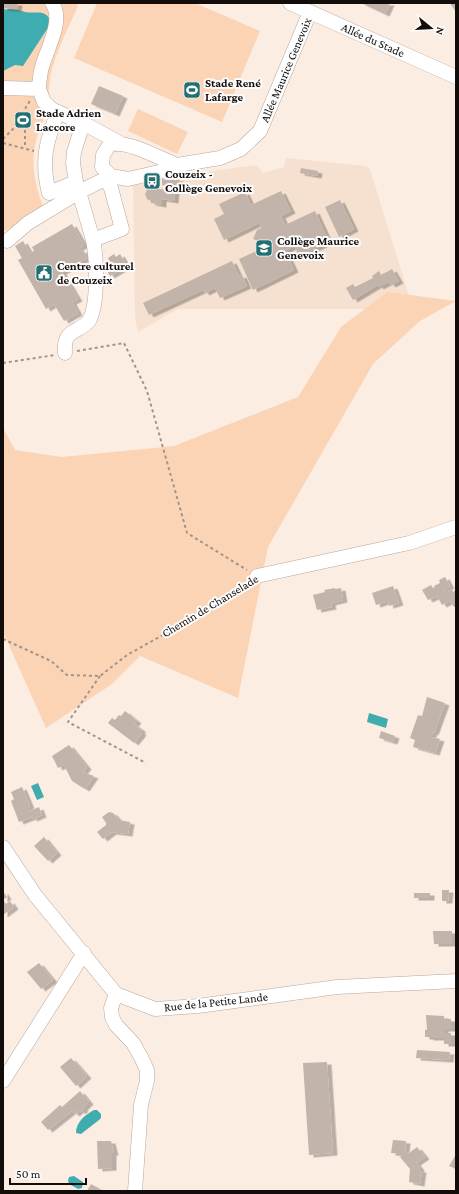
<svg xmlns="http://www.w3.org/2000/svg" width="459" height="1194" viewBox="0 0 459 1194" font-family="'Crimson Pro',serif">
  <defs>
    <filter id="shadow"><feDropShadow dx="4.5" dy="2.5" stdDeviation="0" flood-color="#0004"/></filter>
  </defs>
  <rect width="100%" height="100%" fill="#fcede3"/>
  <path fill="#f6e1d1" d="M286,158L366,166L370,169L413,309H178L138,332L135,319L133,183L162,187L163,180H191L202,177L203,172L257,165L263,173L284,167Z"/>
  <path fill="#fbd4b6" d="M3,3H77L78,6C69,27 52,59 50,81C48,91 50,101 47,111C45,117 42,122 40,128C29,158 33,180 44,209L3,232Z
    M97,3H195L260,31L222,122L74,58Z
    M138,109L188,132L177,154L128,131Z
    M387,292L456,301L420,321L373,364L268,547L238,698L140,656L112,684L46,728L3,632V428L15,450L62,457L174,446L298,397L341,327Z"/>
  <path fill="#3facaf" d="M3,9C7,10 11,9 16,10C19,10 22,11 25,12C36,14 47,8 51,23L25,63L23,66L15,65L3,71Z
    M369,713L388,719L386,728L367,722Z
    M38,783L44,797L37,800L31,786Z
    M94,1110H97L101,1114V1118L99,1120L81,1134L76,1133C76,1122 85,1115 94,1110Z
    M74,1176L83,1182L82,1188L78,1189L69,1184L68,1181L69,1177Z"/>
  <path fill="#c2b4aa" filter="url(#shadow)" d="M3,3H18L17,9L3,8Z
    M361,3H390L385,14Z
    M450,3H456V12L451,5Z
    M99,86L123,96L115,114L91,104Z
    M301,168L318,171L317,176L300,173Z
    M169,178L179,179L178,187L162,185V179L168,180Z
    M152,188L175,191L174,201L162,199V205L151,203V201L147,199L145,194L147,190Z
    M281,191L291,211L281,216L285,225L315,211L329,242L299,256L294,246L285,251L294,270L253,290L239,259L265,247L264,244L253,239L257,230L261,228L259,223L224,240L214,219L224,214L219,204L245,192L251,205Z
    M340,200L354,229L339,237L325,207Z
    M72,224L84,245L79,248L81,251L82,250L87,258L62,272L78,299L72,302L78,313L64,321L54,304L46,309L18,260L22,258L15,246L23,241L30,253L34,251L32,247Z
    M114,254L116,257L120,254L127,266L110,276L104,266L110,262L108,258Z
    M232,261L239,276L242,275L247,286L220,298L215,288L205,293L203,290L149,315L143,303Z
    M392,269L399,281L391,285L389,282L379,287L378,285L353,300L346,288L353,284L355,287L373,278L372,276L379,271L381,275Z
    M445,577L450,586L444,590L445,593L452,589L453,592L456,590V606L454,607L450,601L442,605L437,596L428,600L422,590L431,585L433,588L435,587L434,586L440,583L439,580Z
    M393,586L399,603L389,606L388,601L376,605L372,593Z
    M335,588V589L341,588L343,600L331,603L332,607L317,610L313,595L325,592L324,590Z
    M427,697L445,703L434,733L433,732L431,737L440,739L435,753L413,747L415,740L410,738L418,715L422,716Z
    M125,711L137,721L134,724L142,730L140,731L142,733L134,743L108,723L112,718L115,720L119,715L121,716Z
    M381,731L395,736L393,742L379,738Z
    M69,745L87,767L83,772L94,776L85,789L72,781L64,765L58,768L52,756Z
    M22,787L30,806L28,807L30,811L39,807L42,815L33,819L32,817L19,822L11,801L14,799L11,792Z
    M109,812L113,813L119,820L130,822L128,834L112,832L103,839L97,832L106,825V823L102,817Z
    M44,837L57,853L48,861L34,846Z
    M442,890H449L448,901H442Z
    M3,891L7,897L3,900L6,904L10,901L14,907L3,915Z
    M414,893H430V898H414Z
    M433,931H452V944H434Z
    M39,963L53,980L41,989L27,972Z
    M426,1015L444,1016V1019H451V1029H444V1033H451V1044H444V1038H429V1037H425V1030H427Z
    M417,1050L450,1052L449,1060L416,1058Z
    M71,1058L87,1076L76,1086L60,1067Z
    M327,1062L333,1153L309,1155L303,1063Z
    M80,1091L89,1102L83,1108L84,1109L81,1112L80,1110L75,1114L72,1111L48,1130L41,1122L60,1105L62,1107Z
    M393,1140L406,1141L405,1151L409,1153L417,1147L425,1157L416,1163L420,1168L419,1170H422L420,1184L409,1182L410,1169L400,1157L402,1155L401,1154L391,1153Z
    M97,1141H111L114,1153H112V1168L98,1169Z
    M455,1156L456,1157V1169L449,1166Z
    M91,1184L98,1188L96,1191H87Z"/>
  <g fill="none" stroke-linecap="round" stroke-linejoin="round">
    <defs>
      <path id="minor" d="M290,3L456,77
        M3,88L39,89L44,102L53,110L83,123L120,143
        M39,89C39,83 40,77 41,71C45,51 65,21 52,3
        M58,112C46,141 41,161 49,193L76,182L79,192L111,176
        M177,165C156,157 133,142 110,144L103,155L102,167L111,176L128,179L159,172L177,165L220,158L241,149L260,131L310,12
        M76,182L73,163L74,152L83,123
        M7,241L28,223L79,192L93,240L122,229L111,188L106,179
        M65,353C65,349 64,343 67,338C70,330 85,329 90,319C98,302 97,259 93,240
        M257,576L409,543L456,527
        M3,847L35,895L116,994L155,1009L198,1006L337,987L456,981
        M116,994L111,1008L112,1017L116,1025L133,1043L141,1057L147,1070V1081L141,1105L135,1191
        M3,1081L84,953"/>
    </defs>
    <use href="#minor" stroke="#b5a89e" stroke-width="15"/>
    <path stroke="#a0958d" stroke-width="2" stroke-dasharray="3 3" stroke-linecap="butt" d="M17.5 119a5.5 5.5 0 1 1 11 0a5.5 5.5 0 1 1-11 0Z
      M22,114L31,99
      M25,124V148
      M3,139L19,123
      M3,143L34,151
      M77,351L124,343L147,391L187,533L247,570
      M3,363L55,355
      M3,639L51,661L67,675L100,676L127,655L206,611L248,582
      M100,676L68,722L146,763"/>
    <use href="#minor" stroke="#fff" stroke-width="14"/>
  </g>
  <defs>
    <symbol id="stadium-square" viewBox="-11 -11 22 22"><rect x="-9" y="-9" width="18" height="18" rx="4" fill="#246f72" stroke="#fdfdfd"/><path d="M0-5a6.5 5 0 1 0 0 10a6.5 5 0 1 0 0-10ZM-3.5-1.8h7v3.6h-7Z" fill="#fff"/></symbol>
    <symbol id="bus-square" viewBox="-11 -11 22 22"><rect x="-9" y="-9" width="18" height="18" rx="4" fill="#246f72" stroke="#fdfdfd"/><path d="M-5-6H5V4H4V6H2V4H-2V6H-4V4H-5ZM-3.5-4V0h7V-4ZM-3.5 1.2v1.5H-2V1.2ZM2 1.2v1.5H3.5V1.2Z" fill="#fff"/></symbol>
    <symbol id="school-square" viewBox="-11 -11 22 22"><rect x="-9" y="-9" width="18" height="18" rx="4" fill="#246f72" stroke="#fdfdfd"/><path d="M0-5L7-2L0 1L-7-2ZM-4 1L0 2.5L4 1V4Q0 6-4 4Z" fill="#fff"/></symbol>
    <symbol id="civic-square" viewBox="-11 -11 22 22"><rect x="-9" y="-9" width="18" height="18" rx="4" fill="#246f72" stroke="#fdfdfd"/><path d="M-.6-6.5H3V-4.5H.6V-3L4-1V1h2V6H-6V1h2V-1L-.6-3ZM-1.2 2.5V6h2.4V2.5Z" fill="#fff"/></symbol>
  </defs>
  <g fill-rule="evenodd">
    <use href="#stadium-square" x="182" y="80" width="20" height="20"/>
    <use href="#stadium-square" x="13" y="110" width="20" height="20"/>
    <use href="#bus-square" x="142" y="171" width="20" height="20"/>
    <use href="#school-square" x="254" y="238" width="20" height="20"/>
    <use href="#civic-square" x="34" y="263" width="20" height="20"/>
  </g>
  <g text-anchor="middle" stroke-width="4" stroke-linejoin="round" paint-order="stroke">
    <g font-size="12" fill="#120d0a" stroke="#fdfdfd">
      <text transform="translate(373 40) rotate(24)" y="4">Allée du Stade</text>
      <text transform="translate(286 70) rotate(-67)" y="4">Allée Maurice Genevoix</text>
      <text transform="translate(210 606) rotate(-31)" y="4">Chemin de Chanselade</text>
      <text transform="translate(216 1002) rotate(-6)" y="4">Rue de la Petite Lande</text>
    </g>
    <g font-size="12" font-weight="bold" fill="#120d0a" stroke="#fdfdfd" text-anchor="start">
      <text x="205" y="87">Stade René<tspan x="205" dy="14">Lafarge</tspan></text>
      <text x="36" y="117">Stade Adrien<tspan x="36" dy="14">Laccore</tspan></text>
      <text x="165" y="178">Couzeix -<tspan x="165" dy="14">Collège Genevoix</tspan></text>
      <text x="277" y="245">Collège Maurice<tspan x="277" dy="14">Genevoix</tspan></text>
      <text x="57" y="270">Centre culturel<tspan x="57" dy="14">de Couzeix</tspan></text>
    </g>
  </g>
  <rect width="459" height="1194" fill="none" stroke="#120d0a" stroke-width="8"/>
  <g transform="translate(431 28) rotate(108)" stroke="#fdfdfd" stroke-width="3" paint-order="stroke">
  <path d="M0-3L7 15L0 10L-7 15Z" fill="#120d0a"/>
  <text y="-6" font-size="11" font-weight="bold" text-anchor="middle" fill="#120d0a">N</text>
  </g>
  <path d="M10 1178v6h76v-6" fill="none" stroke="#120d0a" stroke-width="2"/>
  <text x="16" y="1178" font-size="12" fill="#120d0a" stroke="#fdfdfd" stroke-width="3" paint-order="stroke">50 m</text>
</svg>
